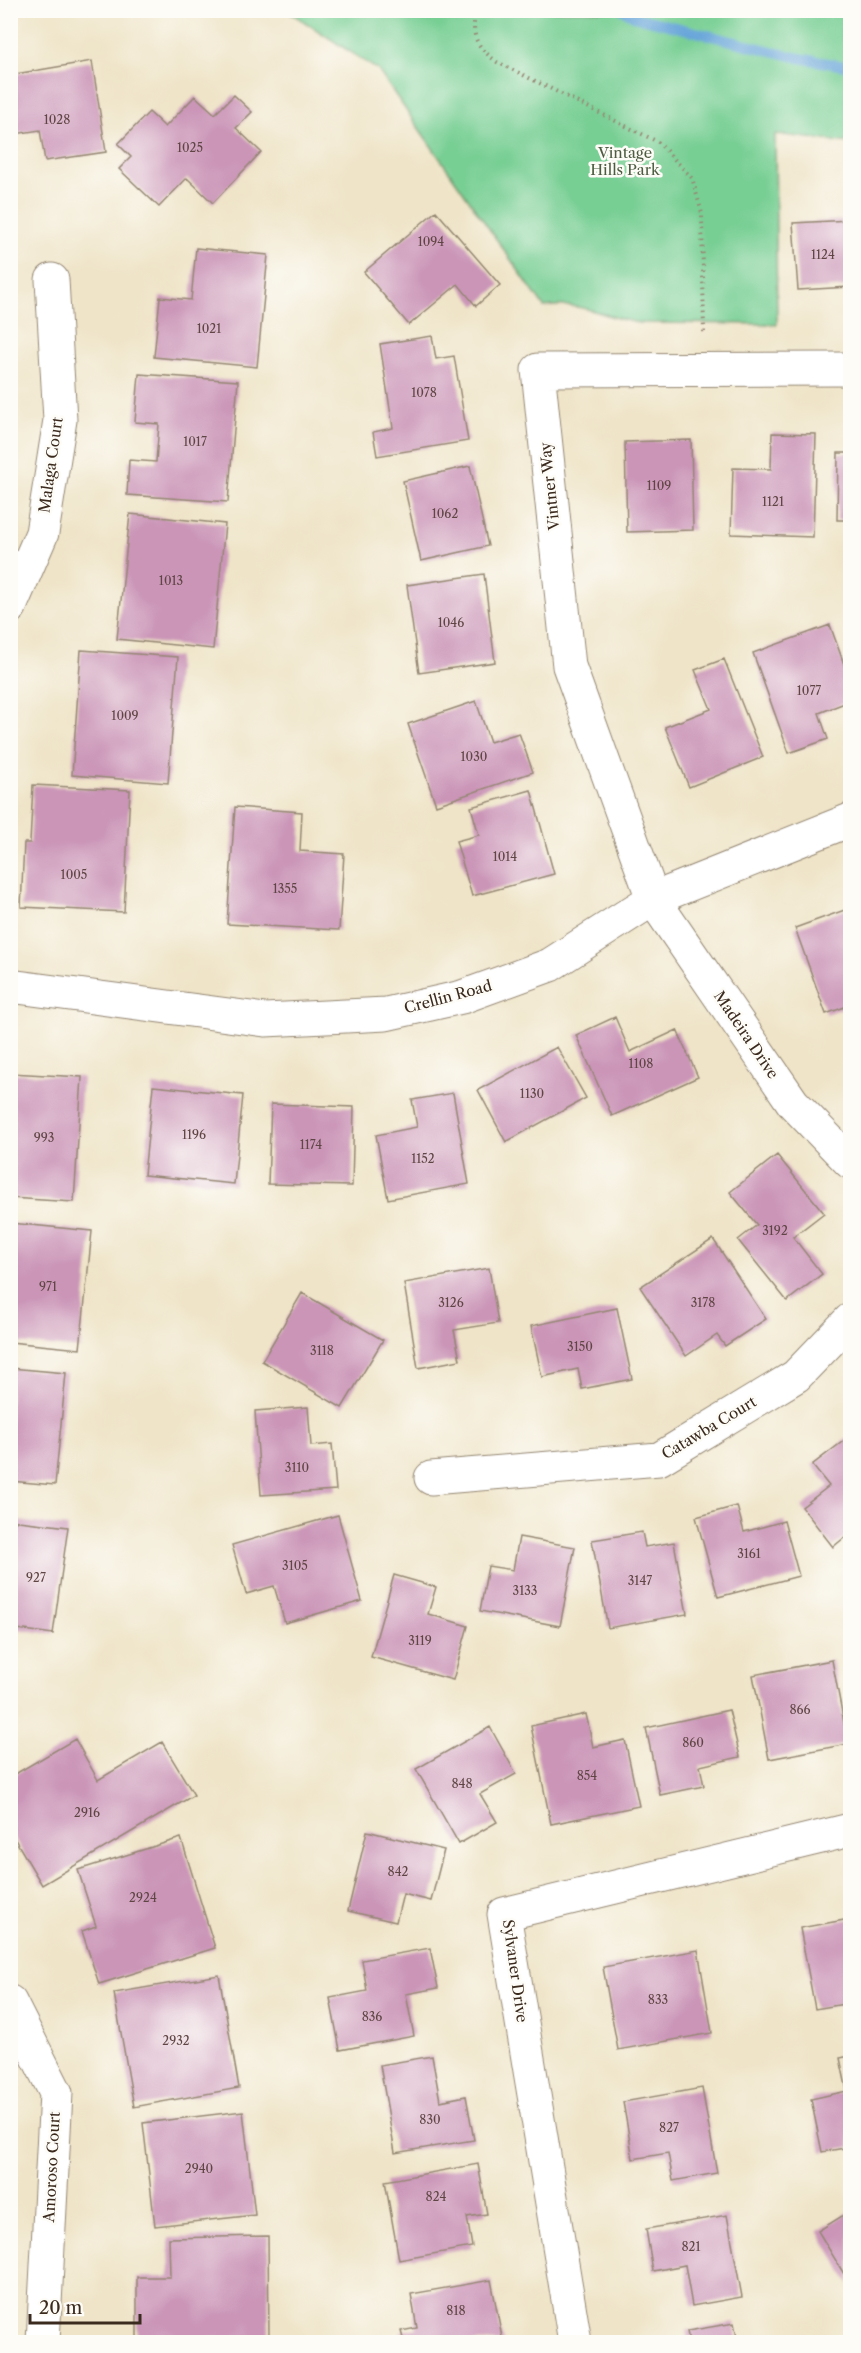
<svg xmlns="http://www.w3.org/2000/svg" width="861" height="2353" viewBox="0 0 861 2353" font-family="'Libre Caslon Text',serif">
  <rect width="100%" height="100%" fill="#fdfcf7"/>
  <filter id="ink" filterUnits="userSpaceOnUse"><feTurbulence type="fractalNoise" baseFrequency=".0167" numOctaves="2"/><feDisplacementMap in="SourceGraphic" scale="12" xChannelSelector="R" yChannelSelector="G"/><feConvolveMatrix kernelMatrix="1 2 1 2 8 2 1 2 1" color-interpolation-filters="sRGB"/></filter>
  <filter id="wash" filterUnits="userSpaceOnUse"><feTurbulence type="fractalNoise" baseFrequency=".008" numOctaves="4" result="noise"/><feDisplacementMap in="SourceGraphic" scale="24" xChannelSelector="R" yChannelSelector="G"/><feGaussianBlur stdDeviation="1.35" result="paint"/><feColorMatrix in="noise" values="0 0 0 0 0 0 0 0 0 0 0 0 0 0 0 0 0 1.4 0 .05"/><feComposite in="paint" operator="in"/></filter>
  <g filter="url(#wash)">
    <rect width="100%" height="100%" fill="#efe4c8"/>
    <path fill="#78cf94" stroke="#5a7c59" stroke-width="1.5" d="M288,11H850V143L775,134L777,324L639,323C601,317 585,301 544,307L378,70Z"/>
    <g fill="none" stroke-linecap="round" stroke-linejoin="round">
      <path stroke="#67a5d9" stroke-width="10" d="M623,10L636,17L799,58L850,67"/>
    </g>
    <g id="blocks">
      <path fill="#cb95b8" d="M92,61L106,152L45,161L40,130L15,134L10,110V75Z
        M234,95L252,112L236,128L261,152L213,203L187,178L159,207L119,169L131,157L118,144L149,112L165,127L195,96L215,114Z
        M436,211L500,285L476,306L458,284L409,325L364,272Z
        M850,220V287L798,290L793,223Z
        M196,248L268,255L257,367L154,357L160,297L191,300Z
        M432,336L436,359L454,356L468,441L377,456L373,432L393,428L380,344Z
        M139,374L238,381L228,502L127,495L129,460L156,462L159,424L135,422Z
        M772,433L816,434L813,537L731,534L733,468L771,469Z
        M691,440L693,530L627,532L625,442Z
        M838,453H850V520H837Z
        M470,466L488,546L421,561L403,481Z
        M130,514L225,524L213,649L117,639Z
        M484,574L495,662L419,673L407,585Z
        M830,625L850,681V701L819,713L828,739L789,753L753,653Z
        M81,650L178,657L168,783L72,775Z
        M724,659L763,757L689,787L665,727L711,709L695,670Z
        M476,701L490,742L519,733L533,772L436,805L408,724Z
        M33,785L130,790L124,912L21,907L24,843H30Z
        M531,790L554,874L472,896L456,841L479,835L471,807Z
        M235,807L302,812L300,851L344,854L339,930L227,924Z
        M850,908V1005L826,1014L795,928Z
        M615,1017L630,1052L677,1030L698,1077L612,1116L576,1035Z
        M557,1047L586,1098L506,1142L478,1090Z
        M10,1073L82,1077L74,1202L10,1198Z
        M153,1086L243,1095L234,1184L144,1175Z
        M453,1093L469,1184L388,1199L376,1135L417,1127L412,1100Z
        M271,1104L354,1107L352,1186L268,1184Z
        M777,1155L824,1213L793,1237L822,1274L787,1301L738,1240L757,1225L730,1192Z
        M10,1223L92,1231L80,1349L10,1342Z
        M713,1239L766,1319L725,1346L717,1335L686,1356L640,1287Z
        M489,1268L498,1323L454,1330L460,1360L418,1368L404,1283Z
        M302,1293L383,1340L342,1408L262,1361Z
        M617,1308L632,1379L582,1389L578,1369L542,1377L531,1326Z
        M10,1368L66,1373L55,1485L10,1481Z
        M308,1407L311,1446L332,1444L336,1490L261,1495L255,1411Z
        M850,1436V1533L833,1547L802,1507L829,1486L812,1465Z
        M737,1506L744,1532L784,1521L799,1576L718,1597L696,1517Z
        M338,1515L362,1601L285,1623L274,1586L246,1594L232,1545Z
        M10,1520L68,1527L53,1634L10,1628Z
        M642,1532L645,1547L674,1542L687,1614L608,1628L592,1540Z
        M519,1537L575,1547L560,1626L480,1611L488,1566L513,1570Z
        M394,1575L436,1587L428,1614L468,1626L453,1680L371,1657Z
        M832,1660L848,1744L769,1759L753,1675Z
        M729,1710L740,1757L700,1766L704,1786L660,1795L646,1728Z
        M586,1714L593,1747L625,1740L639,1806L551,1824L531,1726Z
        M490,1727L516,1774L480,1794L497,1822L459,1844L416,1769Z
        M75,1739L98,1780L162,1742L194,1795L42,1885L10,1831V1777Z
        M367,1831L444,1850L431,1901L403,1894L396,1922L348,1911Z
        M181,1838L215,1948L99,1984L82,1931L96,1926L78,1870Z
        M850,1919V2003L815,2009L800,1928Z
        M430,1948L438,1988L406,1994L414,2036L340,2050L330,1998L367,1991L362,1960Z
        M698,1950L712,2033L618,2050L603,1967Z
        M219,1975L239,2088L134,2107L114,1993Z
        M432,2056L440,2101L466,2096L474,2140L395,2153L380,2065Z
        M850,2056V2147L822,2152L811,2099L847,2091L840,2058Z
        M702,2088L717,2173L673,2181L668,2153L633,2159L623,2102Z
        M243,2111L255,2215L155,2226L143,2123Z
        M478,2164L487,2214L467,2217L472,2247L399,2260L385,2181Z
        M850,2211V2284L818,2231Z
        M727,2215L742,2297L692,2306L685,2265L653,2271L646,2229Z
        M268,2236L269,2337L137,2340V2277H170L169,2238Z
        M491,2280L503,2342H404L401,2331L417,2328L411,2294Z
        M734,2323L738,2342H689L687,2331Z"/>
    </g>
  </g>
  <g filter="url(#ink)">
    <use href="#blocks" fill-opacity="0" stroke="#958773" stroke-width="1.5"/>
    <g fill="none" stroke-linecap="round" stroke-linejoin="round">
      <defs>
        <path id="minor" d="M850,369L538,370L569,666L653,899L793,1103L850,1162
          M10,607L42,533L60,420L52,280
          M10,986L265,1020L386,1014L462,997L550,965L653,899L850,820
          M431,1478L659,1459L796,1376L850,1320
          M10,2002L56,2093L43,2342
          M575,2342L504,1914L850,1830"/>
      </defs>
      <use href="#minor" stroke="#958773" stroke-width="35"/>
      <path stroke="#958773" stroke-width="4" stroke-dasharray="1.5 4.5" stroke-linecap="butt" d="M475,10C472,38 475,45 497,62L658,142L692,178L702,213L704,335"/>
      <use href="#minor" stroke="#fff" stroke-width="33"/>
    </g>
  </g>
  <g text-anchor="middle" stroke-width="5" stroke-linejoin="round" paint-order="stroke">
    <g font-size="12" fill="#5f4544">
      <text x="57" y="124">1028</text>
      <text x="190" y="152">1025</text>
      <text x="431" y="246">1094</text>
      <text x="823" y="259">1124</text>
      <text x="209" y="333">1021</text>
      <text x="424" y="397">1078</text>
      <text x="195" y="446">1017</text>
      <text x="659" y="490">1109</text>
      <text x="773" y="506">1121</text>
      <text x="445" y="518">1062</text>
      <text x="171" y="585">1013</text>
      <text x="451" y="627">1046</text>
      <text x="809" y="695">1077</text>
      <text x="125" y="720">1009</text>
      <text x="474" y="761">1030</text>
      <text x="505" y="861">1014</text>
      <text x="74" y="879">1005</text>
      <text x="285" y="893">1355</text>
      <text x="641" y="1068">1108</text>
      <text x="532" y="1098">1130</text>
      <text x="194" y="1139">1196</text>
      <text x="44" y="1142">993</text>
      <text x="311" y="1149">1174</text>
      <text x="423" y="1163">1152</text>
      <text x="775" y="1235">3192</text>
      <text x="48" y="1291">971</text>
      <text x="451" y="1307">3126</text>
      <text x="703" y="1307">3178</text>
      <text x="580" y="1351">3150</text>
      <text x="322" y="1355">3118</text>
      <text x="297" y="1472">3110</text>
      <text x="749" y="1558">3161</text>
      <text x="295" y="1570">3105</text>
      <text x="36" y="1582">927</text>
      <text x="640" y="1585">3147</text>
      <text x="525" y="1595">3133</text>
      <text x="420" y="1645">3119</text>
      <text x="800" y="1714">866</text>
      <text x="693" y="1747">860</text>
      <text x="587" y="1780">854</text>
      <text x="462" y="1788">848</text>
      <text x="87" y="1817">2916</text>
      <text x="398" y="1876">842</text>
      <text x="143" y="1902">2924</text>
      <text x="658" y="2004">833</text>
      <text x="372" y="2021">836</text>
      <text x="176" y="2045">2932</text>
      <text x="430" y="2124">830</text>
      <text x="669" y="2132">827</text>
      <text x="199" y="2173">2940</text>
      <text x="436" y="2201">824</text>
      <text x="691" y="2251">821</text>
      <text x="456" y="2315">818</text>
    </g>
    <g font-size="15" fill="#4d5c41" stroke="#fdfcf7">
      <text x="625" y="158">Vintage<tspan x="625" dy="17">Hills Park</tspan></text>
    </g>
    <g font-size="15" fill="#3b2a1e" stroke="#fdfcf7">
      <text transform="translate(51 465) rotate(-82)" y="5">Malaga Court</text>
      <text transform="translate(550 486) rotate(-96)" y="5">Vintner Way</text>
      <text transform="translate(448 997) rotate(-15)" y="5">Crellin Road</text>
      <text transform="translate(746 1035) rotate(56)" y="5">Madeira Drive</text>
      <text transform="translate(709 1428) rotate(-31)" y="5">Catawba Court</text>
      <text transform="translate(515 1971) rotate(82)" y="5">Sylvaner Drive</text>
      <text transform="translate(52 2167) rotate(-87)" y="5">Amoroso Court</text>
    </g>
  </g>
  <rect width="861" height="2353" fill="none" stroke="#fdfcf7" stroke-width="36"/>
  <path d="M30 2314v9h110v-9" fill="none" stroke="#3b2a1e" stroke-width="3"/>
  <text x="39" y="2314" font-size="18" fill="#3b2a1e" stroke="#fdfcf7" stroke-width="4.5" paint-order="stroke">20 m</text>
</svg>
